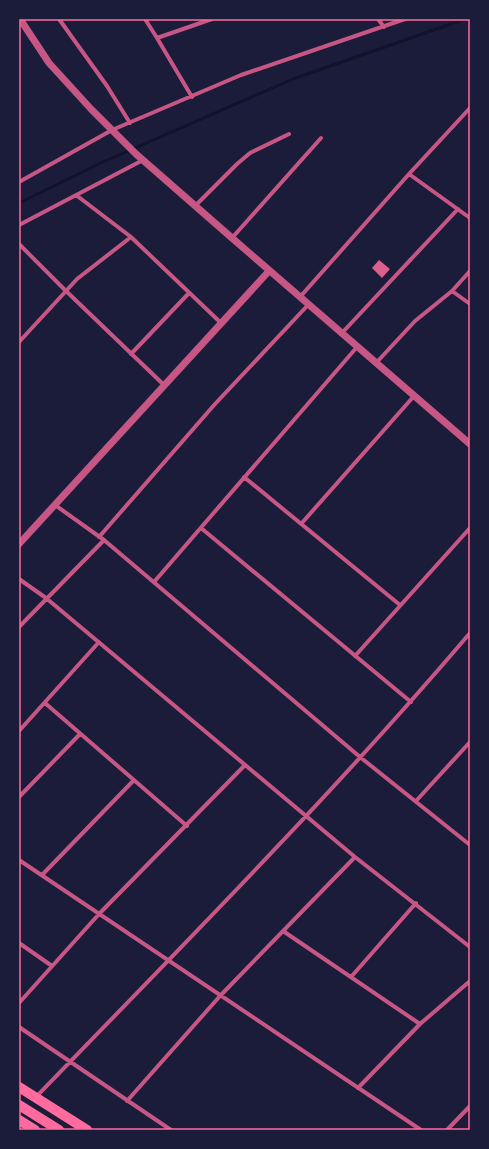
<svg xmlns="http://www.w3.org/2000/svg" width="489" height="1149" viewBox="0 0 489 1149" font-family="Karla,sans-serif">
  <rect width="100%" height="100%" fill="#1b1b3a"/>
  <g fill="none" stroke-linecap="round" stroke-linejoin="round">
    <path stroke="#12122b" stroke-width="3" d="M19,203L103,162L293,79L465,19"/>
  </g>
  <path fill="#dd5f8e" d="M379,260L390,269L382,278L372,268Z"/>
  <g fill="none" stroke-linecap="round" stroke-linejoin="round">
    <path stroke="#c65784" stroke-width="4" d="M59,19L107,86L130,123
      M145,19L157,38L212,19
      M378,19L384,27
      M157,38L192,97
      M409,174L470,218
      M19,182L112,130L241,75L405,19
      M76,195L131,237
      M195,206L237,164L250,153L289,134
      M19,225L143,160
      M232,238L321,138
      M19,244L66,291L19,342
      M452,291L470,304
      M300,297L409,174L470,108
      M341,334L458,209
      M131,354L189,293
      M376,363L415,321L452,291L470,271
      M164,385L66,291L77,279L131,237L221,323
      M244,477L400,605
      M55,505L104,540L360,757L470,845
      M301,524L414,396
      M201,528L411,702
      M99,537L215,404L308,305
      M19,579L46,598L355,857L470,947
      M154,582L357,347
      M19,627L104,540
      M355,656L470,528
      M45,703L187,826
      M19,731L99,642
      M19,797L80,734
      M416,801L470,742
      M19,860L421,1130
      M42,875L134,780
      M283,931L420,1024
      M19,943L52,966
      M351,977L416,903
      M19,1003L99,914L245,765
      M19,1027L171,1130
      M358,1088L420,1024L470,981
      M36,1097C183,945 333,794 470,633
      M127,1101L220,996L355,857
      M447,1130L470,1106"/>
    <path stroke="#c65784" stroke-width="7" d="M20,19L49,63L91,109L136,154L232,238L470,444
      M19,544L269,271"/>
    <path stroke="#ff6b9d" stroke-width="10" d="M19,1087L87,1130"/>
    <path stroke="#ff6b9d" stroke-width="10" d="M19,1105L59,1130
      M19,1120L35,1130"/>
  </g>
  <rect width="489" height="1149" fill="none" stroke="#1b1b3a" stroke-width="40"/>
  <rect x="20" y="20" width="449" height="1109" fill="none" stroke="#ff6b9d" stroke-width="1.5"/>
</svg>
